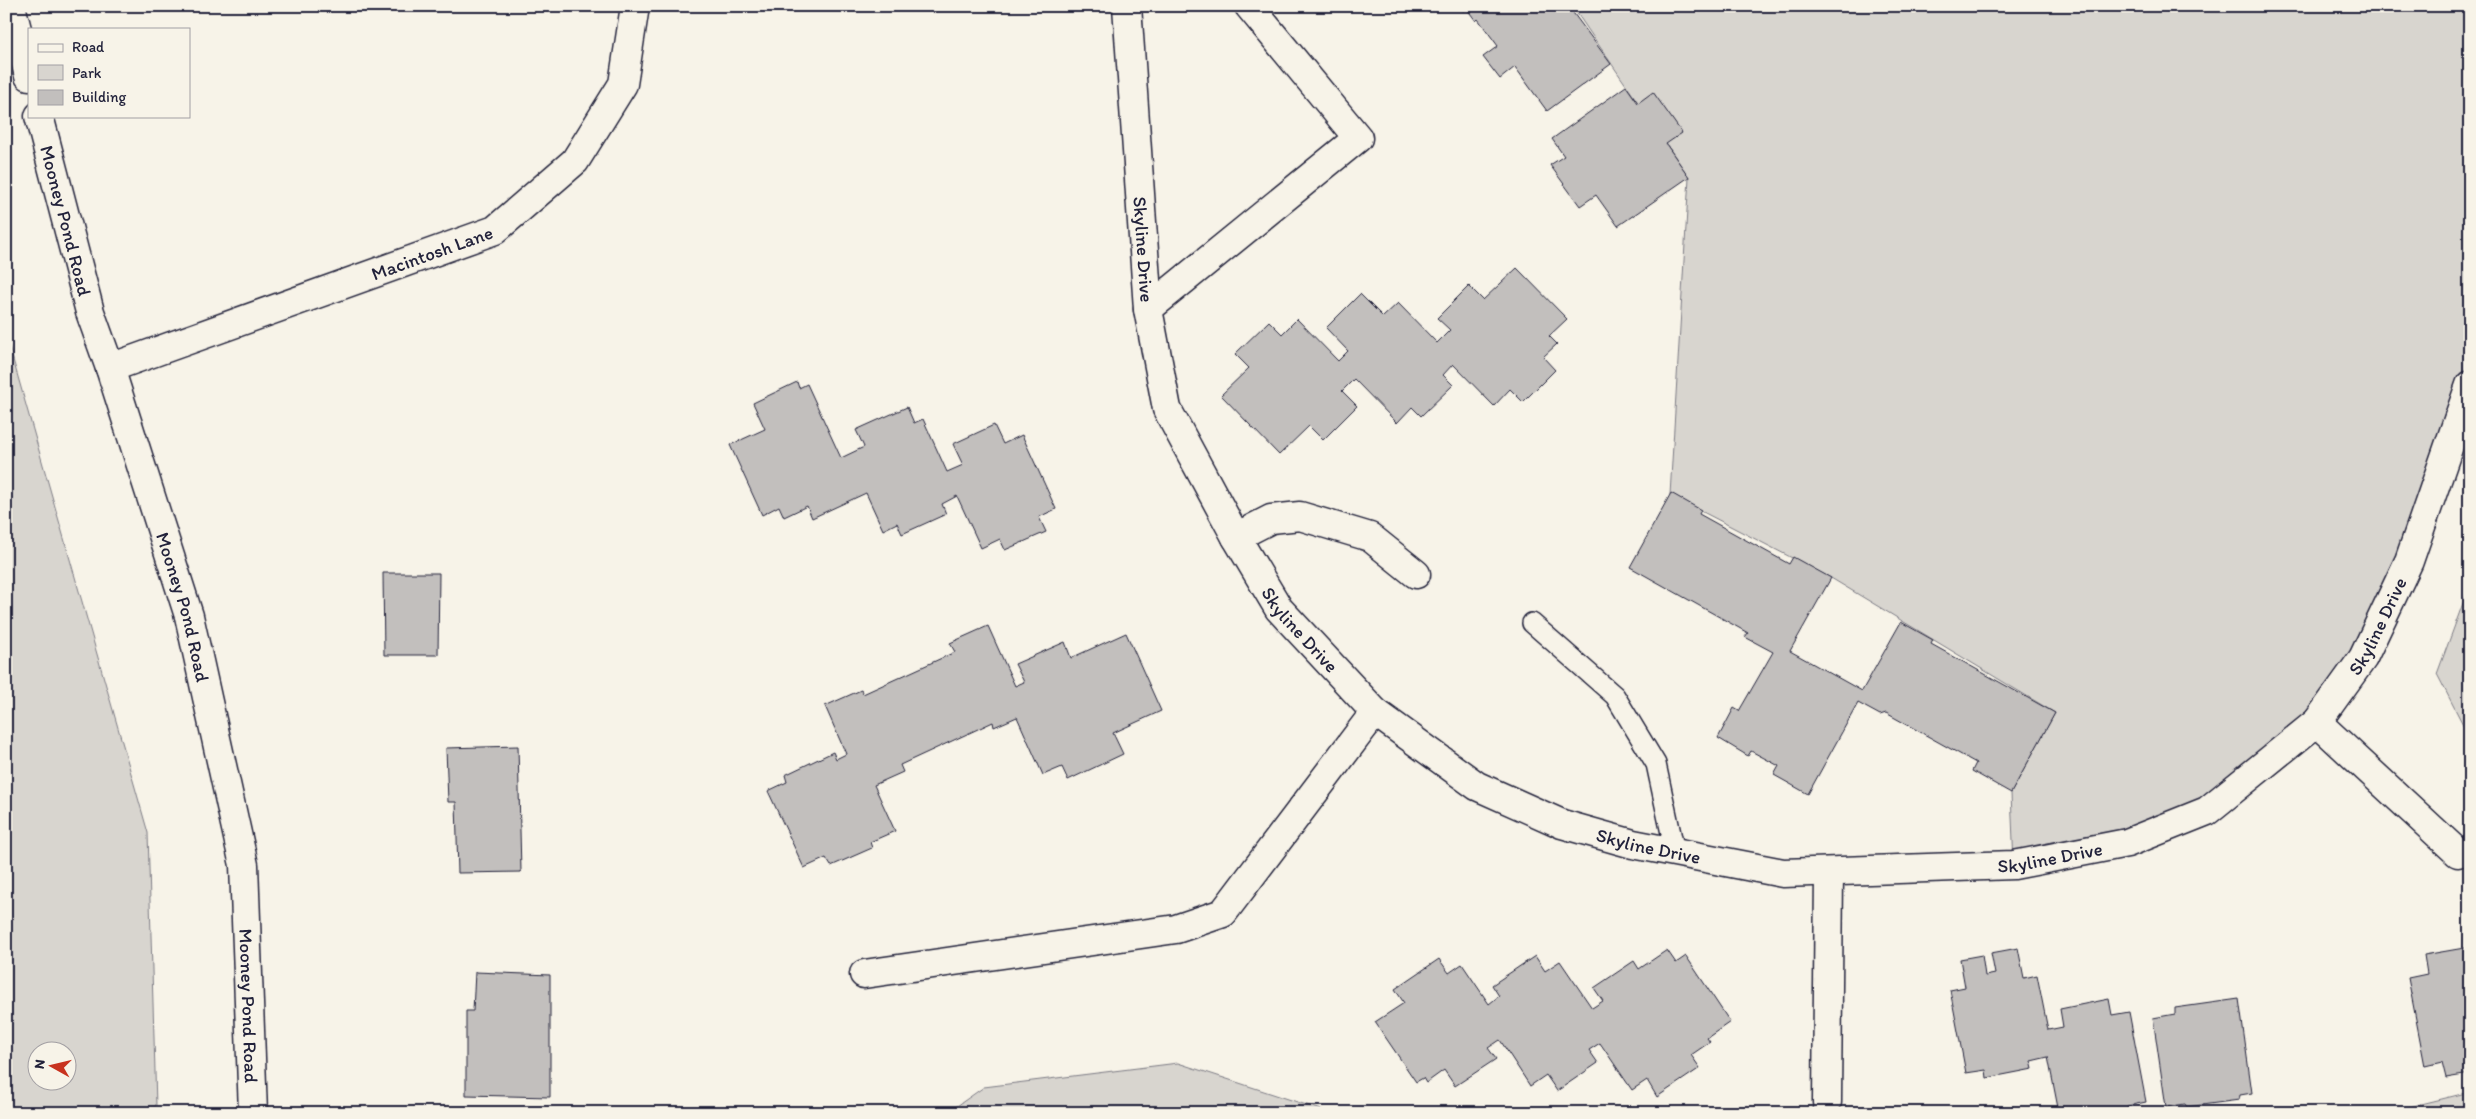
<svg xmlns="http://www.w3.org/2000/svg" width="2476" height="1119" viewBox="0 0 2476 1119" font-family="Itim,sans-serif">
  <rect width="100%" height="100%" fill="#f7f3e8"/>
  <filter id="ink" filterUnits="userSpaceOnUse"><feTurbulence type="fractalNoise" baseFrequency=".02" numOctaves="2"/><feDisplacementMap in="SourceGraphic" scale="10" xChannelSelector="R" yChannelSelector="G"/><feConvolveMatrix kernelMatrix="1 2 1 2 8 2 1 2 1" color-interpolation-filters="sRGB"/></filter>
  <g filter="url(#ink)">
    <path fill="#d8d5cf" stroke="#7d7c85" fill-rule="evenodd" d="M1572,6H2470V385L2363,658L2207,811L2014,865L2011,793L2055,713L1831,578L1670,495L1689,177Z
      M6,335L148,833L156,1106L135,1113H6ZM38,1052H68V1082H38Z
      M2470,584V738L2437,674Z
      M1178,1063L1331,1113H947L984,1087Z
      M2470,1092V1113H2385Z"/>
    <path fill="#c2bfbd" stroke="#22223b" d="M1459,6H1568L1611,64L1547,111L1515,67L1500,79L1483,57L1498,46L1478,19L1476,21L1467,9L1463,11Z
      M1626,86L1638,103L1653,92L1682,133L1666,144L1689,177L1618,226L1596,195L1580,206L1550,165L1564,156L1552,139Z
      M1517,268L1567,319L1549,336L1557,344L1543,357L1555,370L1523,402L1510,389L1494,406L1453,364L1443,375L1453,385L1421,416L1412,407L1397,423L1354,379L1342,391L1357,406L1323,440L1309,426L1279,455L1221,395L1249,368L1235,354L1269,321L1282,334L1297,319L1338,361L1348,351L1326,328L1360,294L1383,317L1398,303L1437,343L1450,330L1437,318L1469,286L1483,300Z
      M797,382L799,388L807,384L841,458L864,447L856,430L907,407L914,423L923,419L947,472L963,465L953,444L994,425L1003,444L1022,435L1056,509L1039,517L1046,532L1005,550L1000,539L981,548L957,496L942,504L946,514L902,534L897,523L883,530L866,493L812,518L807,506L784,517L779,506L762,515L730,445L765,429L753,403Z
      M1671,493L1701,510L1699,514L1789,564L1793,557L1831,578L1790,651L1862,691L1901,622L1933,640L1931,644L2055,713L2011,793L1972,771L1976,763L1886,713L1880,715L1858,703L1808,794L1774,775L1779,766L1751,751L1748,756L1718,738L1734,708L1739,711L1773,652L1745,637L1748,633L1630,567Z
      M383,573H439L438,655H384Z
      M988,626L1015,686L1024,682L1015,664L1065,642L1071,658L1126,633L1161,711L1113,733L1123,754L1068,780L1062,767L1043,775L1017,717L994,727L993,722L900,765L903,772L874,785L895,831L870,842L872,848L831,866L826,858L804,868L768,791L787,782L785,775L833,752L836,759L846,754L825,706L861,690L863,694L955,652L950,643Z
      M518,746L521,872L458,873L456,802H448L446,748Z
      M2470,947V1074L2446,1078L2442,1062L2425,1066L2408,978L2427,974L2424,955Z
      M2018,948L2024,978L2037,975L2048,1030L2063,1027L2060,1009L2109,999L2112,1015L2129,1012L2146,1102L2127,1106L2129,1113H2079V1111L2059,1113L2048,1057L2031,1061L2033,1069L1987,1078L1986,1070L1966,1073L1950,990L1965,987L1960,959L1982,955L1985,976L1995,974L1991,953Z
      M1667,950L1676,963L1686,956L1730,1022L1707,1038L1710,1042L1691,1055L1700,1068L1657,1097L1647,1080L1632,1090L1600,1043L1589,1050L1598,1063L1557,1091L1546,1075L1530,1086L1500,1040L1488,1048L1496,1059L1455,1086L1444,1070L1426,1083L1423,1078L1416,1082L1375,1022L1404,1003L1395,989L1439,959L1449,973L1462,964L1489,1004L1499,996L1492,985L1535,956L1545,971L1560,961L1592,1008L1603,1001L1594,988L1634,961L1639,969Z
      M475,972L550,975V1097L466,1095V1011H473Z
      M2239,999L2252,1093L2240,1095L2239,1100L2187,1107L2185,1104L2166,1107L2153,1018L2175,1014V1008Z"/>
    <g fill="none" stroke-linecap="round" stroke-linejoin="round">
      <defs>
        <path id="service" d="M1532,623L1615,696L1656,764L1675,852"/>
        <g id="minor">
          <path id="s1" d="M1127,6L1148,309L1167,409L1236,537L1279,609L1375,712L1477,786L1562,824L1633,844L1783,873L2014,865L2127,843L2207,811L2317,722L2363,658L2409,561L2470,385"/>
          <path d="M1148,309L1358,138L1249,6"/>
          <path id="s2" d="M110,368L495,230L575,161L623,84L635,6"/>
          <path d="M1236,537L1271,519L1300,516L1370,537L1416,574"/>
          <path d="M2317,722L2458,853"/>
          <path d="M864,974L1176,929L1223,913L1375,712"/>
          <path d="M1827,1102L1829,872"/>
        </g>
        <g id="tertiary">
          <path d="M11,6L29,76"/>
          <path id="s3" d="M39,116L90,312L110,368L189,616L244,865L253,1113"/>
        </g>
      </defs>
      <use href="#service" stroke="#22223b" stroke-width="22"/>
      <use href="#minor" stroke="#22223b" stroke-width="31"/>
      <use href="#tertiary" stroke="#22223b" stroke-width="31"/>
      <use href="#service" stroke="#f7f3e8" stroke-width="19"/>
      <use href="#minor" stroke="#f7f3e8" stroke-width="28"/>
      <use href="#tertiary" stroke="#f7f3e8" stroke-width="28"/>
    </g>
  </g>
  <g text-anchor="middle" stroke-width="4.5" stroke-linejoin="round" paint-order="stroke">
    <g font-size="19" fill="#22223b" stroke="#f7f3e8">
      <text dy="7" stroke="none"><textPath href="#s3" startOffset="108">Mooney Pond Road</textPath></text>
      <text dy="7" stroke="none"><textPath href="#s1" startOffset="244">Skyline Drive</textPath></text>
      <text dy="7" stroke="none"><textPath href="#s2" startOffset="342">Macintosh Lane</textPath></text>
      <text dy="7" stroke="none"><textPath href="#s3" startOffset="512">Mooney Pond Road</textPath></text>
      <text dy="7" stroke="none"><textPath href="#s1" startOffset="1909">Skyline Drive</textPath></text>
      <text dy="7" stroke="none"><textPath href="#s1" startOffset="664">Skyline Drive</textPath></text>
      <text dy="7" stroke="none"><textPath href="#s1" startOffset="1084">Skyline Drive</textPath></text>
      <text dy="7" stroke="none"><textPath href="#s1" startOffset="1489">Skyline Drive</textPath></text>
      <text dy="7" stroke="none"><textPath href="#s3" startOffset="918">Mooney Pond Road</textPath></text>
    </g>
  </g>
  <rect width="2476" height="1119" fill="none" stroke="#f7f3e8" stroke-width="25"/>
  <rect x="12" y="12" width="2451" height="1094" fill="none" stroke="#22223b" stroke-width="2" filter="url(#ink)"/>
  <rect x="28" y="28" width="162" height="90" fill="#f7f3e8" stroke="#a29fa3"/>
  <rect x="38" y="44" width="25" height="8" fill="#f7f3e8" stroke="#a29fa3"/>
  <text x="72" y="52" font-size="15" fill="#22223b">Road</text>
  <rect x="38" y="65" width="25" height="15" fill="#d8d5cf" stroke="#a29fa3"/>
  <text x="72" y="78" font-size="15" fill="#22223b">Park</text>
  <rect x="38" y="90" width="25" height="15" fill="#c2bfbd" stroke="#a29fa3"/>
  <text x="72" y="102" font-size="15" fill="#22223b">Building</text>
  <g transform="translate(52 1066) rotate(278)"><circle r="24" fill="#f7f3e8" stroke="#a29fa3"/>
  <path d="M0-4L9 19L0 12L-9 19Z" fill="#c8321e"/>
  <text y="-8" font-size="14" font-weight="bold" text-anchor="middle" fill="#22223b">N</text>
  </g>
</svg>
